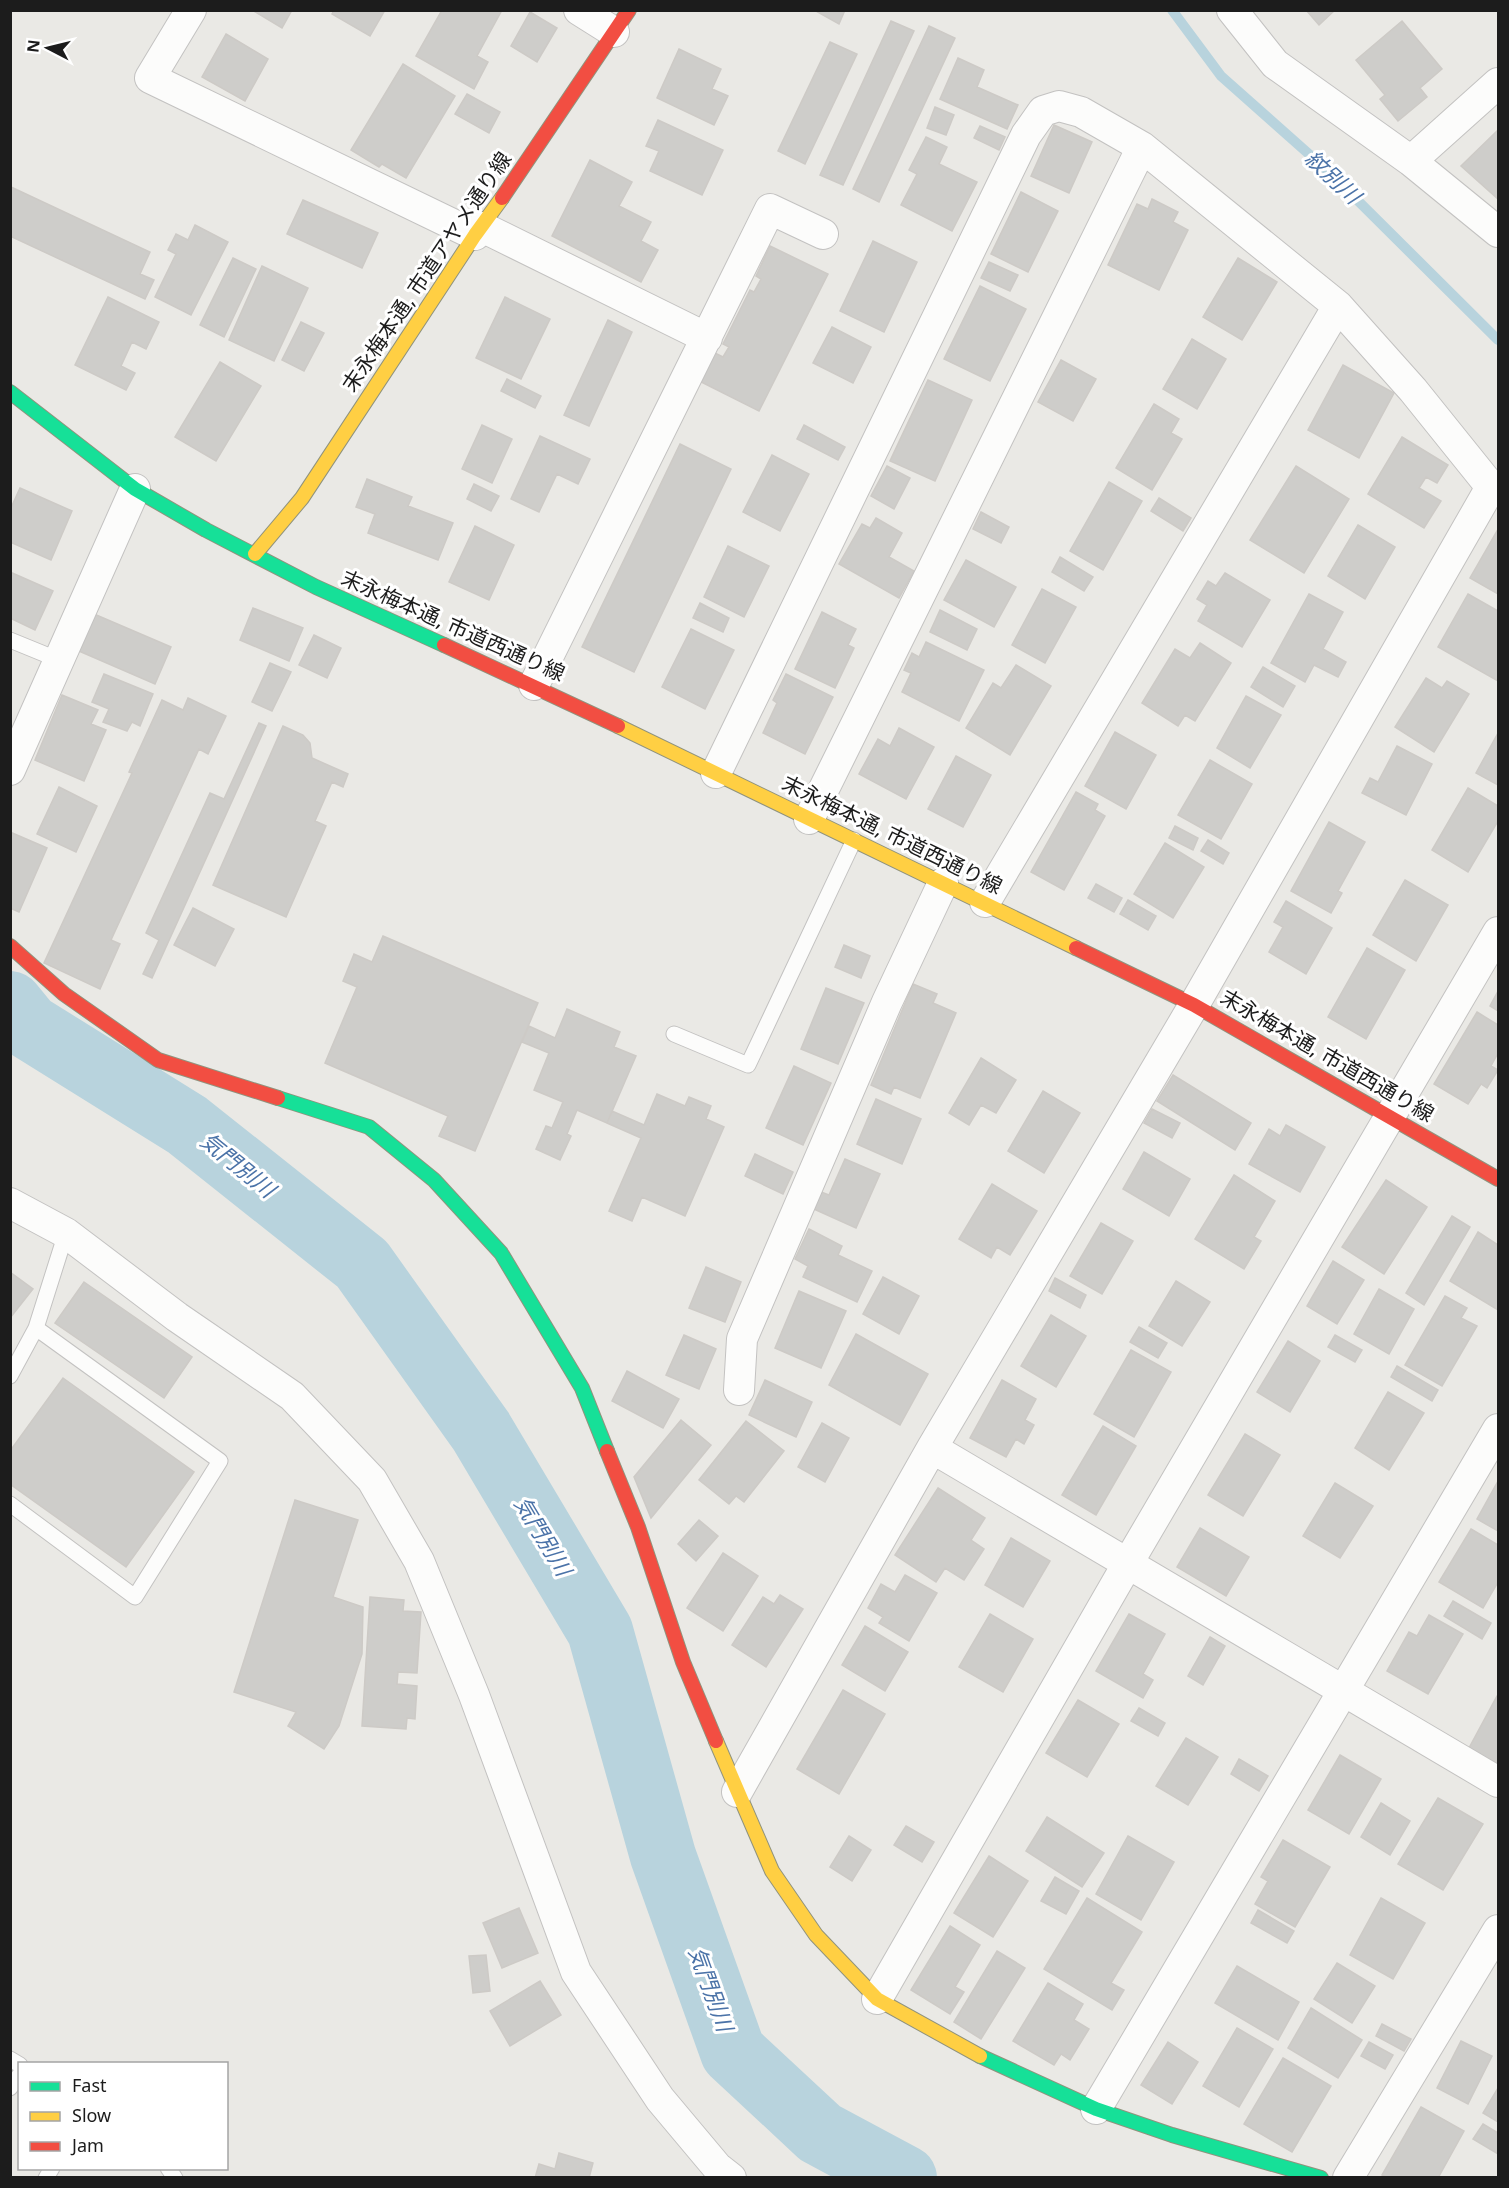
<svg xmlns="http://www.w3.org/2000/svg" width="1509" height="2188" viewBox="0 0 1509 2188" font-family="'Noto Sans','Noto Sans JP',sans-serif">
  <rect width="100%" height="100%" fill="#eae9e5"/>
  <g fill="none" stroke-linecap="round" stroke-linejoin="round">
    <path stroke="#b8d3dd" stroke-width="10" d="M1172,10L1221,76L1328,171L1498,340"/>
    <path stroke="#b8d3dd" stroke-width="66" d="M10,1004L28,1026L187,1125L362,1264L481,1431L600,1631L663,1856L733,2052L820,2133L904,2178"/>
  </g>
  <path fill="#cecdca" stroke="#cdcac6" stroke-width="1.5" d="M252,10H292L282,28Z
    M334,10H385L370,36L332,14Z
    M442,10H502L477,56L488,62L474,89L416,56Z
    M814,10H845L839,24Z
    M1306,10H1335L1319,25Z
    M530,12L557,28L537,62L511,46Z
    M891,21L914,31L843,185L820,175Z
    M1402,21L1442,69L1420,88L1427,97L1398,121L1380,99L1385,95L1356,60Z
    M929,26L955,38L879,202L853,189Z
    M226,34L268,59L245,101L202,77Z
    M830,42L857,54L805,164L778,151Z
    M679,49L721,69L712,89L728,96L714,125L657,98Z
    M958,58L984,70L977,87L1018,105L1007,129L940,99Z
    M403,64L455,96L406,178L382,164L379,167L351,150Z
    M467,94L500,112L489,133L455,114Z
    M935,107L954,115L946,135L927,128Z
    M658,120L723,150L702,195L650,171L659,151L646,146Z
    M1054,125L1092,142L1069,193L1031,176Z
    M980,126L1005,137L999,150L974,138Z
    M1498,130V199L1461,166Z
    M926,137L947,147L939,164L977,182L952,231L901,205L917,174L909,170Z
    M590,160L632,182L619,206L651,222L641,241L658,250L641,282L552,236Z
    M11,187L150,252L140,274L154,280L145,299L10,236Z
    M1021,192L1058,211L1028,272L991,254Z
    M1152,199L1178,212L1173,222L1188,230L1159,290L1108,265L1137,204L1148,209Z
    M303,200L378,233L362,268L287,234Z
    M195,225L228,242L191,315L155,297L176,254L168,250L176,234L188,240Z
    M873,241L917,262L884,332L840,311Z
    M770,246L828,274L759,411L699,381L713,352L723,357L729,347L723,344L750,290L754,292L761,279L756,276Z
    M233,258L256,269L224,337L200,325Z
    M1238,258L1277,282L1242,340L1203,317Z
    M989,262L1018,275L1010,291L981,278Z
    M262,266L308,288L274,361L229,340Z
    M980,286L1026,309L990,381L944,359Z
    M108,297L159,322L146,349L132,342L121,366L135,373L126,390L75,365Z
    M505,297L550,319L521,379L476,358Z
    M608,320L632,332L589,426L564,415Z
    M301,322L324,333L304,371L282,360Z
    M832,327L871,347L853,383L813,363Z
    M1192,339L1226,359L1197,409L1163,389Z
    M1061,360L1096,379L1073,421L1038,402Z
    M220,362L261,386L216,461L175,437Z
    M1343,365L1394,393L1359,458L1308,430Z
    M507,379L541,396L535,408L501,391Z
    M928,380L972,400L935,481L890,461Z
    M1154,404L1179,419L1171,433L1182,439L1152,490L1116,468Z
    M482,425L512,439L492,483L462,469Z
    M804,425L845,447L838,460L797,439Z
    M540,436L590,459L578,484L557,474L539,512L511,499Z
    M1402,437L1448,465L1437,483L1426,477L1419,488L1441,501L1424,528L1368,494Z
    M680,444L731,469L634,672L582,647Z
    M772,455L809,474L780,531L743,512Z
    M887,466L910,478L894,509L871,496Z
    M1296,466L1349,499L1304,573L1250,540Z
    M367,479L412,497L408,506L453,523L438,560L368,533L375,514L356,507Z
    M1109,482L1142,501L1103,570L1070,551Z
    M474,484L499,496L491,511L467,499Z
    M20,488L72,511L51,560L10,542V510Z
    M1159,498L1191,518L1183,531L1151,511Z
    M981,512L1009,527L1001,543L973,529Z
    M876,518L902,533L889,557L914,571L899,598L839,564L862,524L870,528Z
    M1358,525L1395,547L1365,599L1328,576Z
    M475,526L514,545L489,600L449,582Z
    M1497,531L1498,532V594L1470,578Z
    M728,546L769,566L744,617L704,597Z
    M1060,557L1093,577L1084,591L1052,572Z
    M966,560L1016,587L994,627L944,600Z
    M10,572L53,591L35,630L10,618Z
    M1225,573L1270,600L1242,647L1198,621L1207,605L1197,599L1208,581L1216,586Z
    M1042,589L1076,607L1045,663L1012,645Z
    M1309,594L1343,612L1323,649L1346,662L1338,677L1314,665L1305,682L1271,663Z
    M1468,594L1498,611V681L1438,647Z
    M700,603L729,618L723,632L693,618Z
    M253,608L303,628L289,661L240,640Z
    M940,610L977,629L967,650L930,632Z
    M822,612L856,629L848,645L854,648L835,688L795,669Z
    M94,614L171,647L155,684L79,651Z
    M691,629L734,650L705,709L662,687Z
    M314,635L341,648L327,678L299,665Z
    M926,642L984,670L959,721L902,692L911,673L904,670L912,653L919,657Z
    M1200,643L1231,663L1195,721L1185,715L1178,726L1142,703L1175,649L1190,658Z
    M270,663L291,672L272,711L252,702Z
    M1016,665L1051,686L1010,755L966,728L993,683L1001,688Z
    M1263,667L1295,686L1283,707L1251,687Z
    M104,674L153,694L140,726L132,722L127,731L103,722L109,709L92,702Z
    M786,674L833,697L805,754L763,733L777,703L773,700Z
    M1426,678L1442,688L1447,681L1469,694L1434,752L1395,727Z
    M62,695L98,710L91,724L106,730L84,781L35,760Z
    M1246,696L1281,715L1250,768L1217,748Z
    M188,698L226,716L208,754L199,749L111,940L120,944L100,989L44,963L132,773L129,772L162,700L183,710Z
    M259,723L266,726L152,978L143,974L159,940L146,933L210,793L224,799Z
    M283,726L303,735L310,743L312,758L348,774L343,787L332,782L315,821L326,826L286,917L213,885Z
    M899,728L934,747L906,799L859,774L878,739L890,746Z
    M1115,732L1156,755L1126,809L1085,786Z
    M1498,733V785L1476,773Z
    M1397,746L1432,764L1406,815L1362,793L1370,778L1378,782Z
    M956,756L991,775L963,827L928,809Z
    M1210,760L1252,784L1221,839L1178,815Z
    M59,787L97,806L76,852L37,834Z
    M1468,788L1498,806V821L1468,872L1432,850Z
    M1076,792L1098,804L1095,810L1105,816L1064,890L1031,872Z
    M1329,822L1365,842L1338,891L1342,893L1331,913L1291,891Z
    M1175,826L1198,838L1193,850L1169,838Z
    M10,832L47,848L19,912L10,908Z
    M1208,840L1229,853L1223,864L1201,851Z
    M1165,843L1204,867L1173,918L1134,894Z
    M1405,880L1448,905L1416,961L1373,935Z
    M1096,884L1122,898L1114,912L1088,898Z
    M1128,900L1156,916L1148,930L1120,914Z
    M1286,901L1332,928L1306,974L1269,952L1283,927L1274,922Z
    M193,908L234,929L215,966L174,945Z
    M383,936L538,1003L475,1151L439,1136L448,1116L325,1063L357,987L343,981L354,954L372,962Z
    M844,945L870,956L861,978L835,967Z
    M1367,948L1405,970L1366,1039L1328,1017Z
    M913,984L937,994L933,1003L956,1013L920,1098L894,1087L891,1094L871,1085Z
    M826,988L864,1003L838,1064L801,1049Z
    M1498,991V1011L1490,1006Z
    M567,1009L620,1032L614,1047L636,1056L607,1123L577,1110L567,1134L571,1136L560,1160L536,1149L546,1126L552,1128L563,1102L534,1090L549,1053L522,1042L529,1026L555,1038Z
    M1477,1012L1498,1025V1053L1491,1066L1498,1070L1487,1088L1481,1084L1468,1104L1434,1084Z
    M981,1058L1016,1080L996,1113L981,1105L969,1125L949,1113Z
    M794,1066L831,1083L803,1145L766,1128Z
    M1173,1075L1251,1123L1235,1150L1157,1101Z
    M1043,1091L1080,1113L1044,1173L1008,1151Z
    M657,1094L685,1106L689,1097L711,1106L706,1119L724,1127L685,1216L642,1197L632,1221L609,1211L641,1138L607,1123L612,1111L644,1125Z
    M876,1099L921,1119L902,1164L857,1144Z
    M1152,1109L1180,1123L1172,1138L1144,1123Z
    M1286,1125L1325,1147L1300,1192L1249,1164L1269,1129L1280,1136Z
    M1144,1152L1190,1179L1169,1216L1123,1189Z
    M755,1154L793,1172L783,1194L745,1176Z
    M845,1159L880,1174L856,1228L814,1209L821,1192L829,1195Z
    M1234,1175L1275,1201L1254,1237L1261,1241L1244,1269L1195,1239Z
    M1386,1180L1427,1207L1384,1274L1342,1247Z
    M992,1184L1037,1211L1010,1255L997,1247L991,1258L959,1239Z
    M1452,1216L1470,1227L1424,1305L1406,1293Z
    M1101,1223L1133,1241L1102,1294L1070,1276Z
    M809,1229L842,1246L838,1255L872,1271L857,1302L803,1277L808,1266L795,1259Z
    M1478,1232L1498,1245V1310L1450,1281Z
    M1333,1261L1364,1280L1337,1324L1307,1306Z
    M706,1267L741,1282L725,1322L689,1308Z
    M10,1272L33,1289L10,1318Z
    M883,1277L919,1296L899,1334L863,1314Z
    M1055,1278L1086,1295L1080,1308L1049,1291Z
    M1176,1281L1210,1302L1182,1346L1149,1326Z
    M84,1282L192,1357L164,1398L55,1323Z
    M1379,1289L1414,1309L1389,1354L1354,1334Z
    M799,1291L846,1311L821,1368L775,1348Z
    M1445,1296L1467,1308L1461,1318L1477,1326L1442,1386L1405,1365Z
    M1051,1315L1086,1336L1056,1387L1021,1366Z
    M1139,1327L1167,1343L1158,1358L1130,1342Z
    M856,1334L928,1374L900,1425L829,1385Z
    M684,1335L716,1349L699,1389L666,1375Z
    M1335,1335L1362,1350L1355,1362L1328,1347Z
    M1288,1341L1320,1361L1290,1412L1257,1392Z
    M1131,1350L1171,1372L1134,1437L1094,1414Z
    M1397,1366L1438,1390L1432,1401L1391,1377Z
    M627,1371L679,1399L663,1428L612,1401Z
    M63,1378L194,1472L126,1567L10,1484V1451Z
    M765,1380L812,1402L796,1437L749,1415Z
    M1002,1380L1036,1399L1025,1420L1034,1425L1024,1444L1016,1439L1006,1457L970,1438Z
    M1388,1392L1424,1413L1389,1470L1355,1448Z
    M681,1420L711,1445L651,1518L634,1477Z
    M746,1421L784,1451L744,1502L736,1496L729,1504L699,1480Z
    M822,1423L849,1438L825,1482L798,1467Z
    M1103,1426L1136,1446L1096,1515L1062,1495Z
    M1245,1434L1280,1455L1243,1516L1208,1495Z
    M1498,1481V1531L1477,1519Z
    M1335,1483L1373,1506L1340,1558L1303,1536Z
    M938,1488L985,1518L971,1540L984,1549L964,1580L945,1568L936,1582L895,1555Z
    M295,1500L358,1520L333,1597L363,1607L362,1654L339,1726L324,1749L288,1726L296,1712L234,1692Z
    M699,1520L718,1536L696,1561L678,1544Z
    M1200,1528L1249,1557L1226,1596L1177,1567Z
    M1471,1529L1498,1545V1582L1483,1608L1439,1582Z
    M1011,1538L1050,1561L1023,1607L985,1585Z
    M723,1553L758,1576L723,1631L687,1608Z
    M905,1575L937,1593L909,1641L879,1623L883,1617L868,1608L881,1584L895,1592Z
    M780,1595L803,1609L766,1667L732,1645L763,1597L774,1604Z
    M370,1597L404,1600L403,1611L421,1612L417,1673L398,1672L397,1684L417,1686L415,1719L407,1718L406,1729L362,1726Z
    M1453,1601L1491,1623L1482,1639L1444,1616Z
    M990,1614L1033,1639L1003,1692L959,1667Z
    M1129,1614L1165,1634L1143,1674L1153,1680L1143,1698L1096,1671Z
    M1429,1615L1463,1634L1428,1694L1387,1671L1409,1632L1417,1636Z
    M865,1626L908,1652L885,1691L842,1665Z
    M1210,1637L1225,1646L1203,1685L1188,1676Z
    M843,1690L885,1714L839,1794L797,1769Z
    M1497,1696H1498V1765L1469,1748Z
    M1078,1700L1119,1724L1087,1777L1046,1753Z
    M1139,1708L1165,1723L1158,1736L1131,1721Z
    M1186,1738L1218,1757L1188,1805L1156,1786Z
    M1340,1755L1381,1779L1349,1834L1308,1810Z
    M1239,1759L1268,1776L1259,1791L1231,1774Z
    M1438,1798L1483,1824L1443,1890L1398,1864Z
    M1381,1803L1410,1821L1390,1855L1361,1837Z
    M1047,1817L1104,1853L1082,1887L1026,1851Z
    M906,1826L934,1842L922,1862L894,1845Z
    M849,1836L871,1850L852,1881L830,1867Z
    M1128,1836L1174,1862L1141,1920L1096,1894Z
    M1283,1840L1330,1867L1295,1927L1255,1904L1268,1881L1261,1877Z
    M989,1856L1028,1881L993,1937L954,1913Z
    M1055,1877L1079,1891L1066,1914L1041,1901Z
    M1087,1898L1142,1932L1111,1983L1124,1990L1112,2010L1044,1969Z
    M1381,1898L1425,1923L1393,1979L1350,1955Z
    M519,1908L538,1953L502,1968L483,1923Z
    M1258,1910L1294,1931L1287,1943L1251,1923Z
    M950,1926L980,1945L955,1987L964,1992L950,2014L911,1990Z
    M997,1951L1025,1968L981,2039L954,2022Z
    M486,1955L490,1991L473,1993L469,1956Z
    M1337,1963L1375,1986L1352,2023L1314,1999Z
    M1237,1966L1299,2002L1278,2040L1215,2003Z
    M540,1981L561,2015L510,2046L490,2011Z
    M1048,1983L1083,2004L1074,2020L1089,2029L1070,2060L1061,2054L1054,2065L1013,2041Z
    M1311,2008L1362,2040L1338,2078L1288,2048Z
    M1382,2024L1411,2039L1404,2051L1376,2036Z
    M1237,2028L1273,2049L1239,2107L1203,2086Z
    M1461,2041L1492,2056L1468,2104L1437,2088Z
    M1168,2042L1198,2062L1172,2104L1141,2085Z
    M1369,2042L1393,2055L1385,2069L1361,2056Z
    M1283,2058L1331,2086L1292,2152L1244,2124Z
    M1498,2088V2122L1483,2113Z
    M1421,2107L1464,2131L1438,2178H1387L1382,2175Z
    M1483,2124L1498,2133V2154L1473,2139Z
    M559,2153L593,2163L589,2178H535L539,2164L555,2169Z"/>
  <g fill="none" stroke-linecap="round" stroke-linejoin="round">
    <defs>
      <path id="lane" d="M10,640L59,660
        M674,1034L748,1065L854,840
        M10,1376L36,1328L66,1233
        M10,1504L135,1597L220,1461L36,1328
        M10,2059L20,2065
        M10,2088L20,2074
        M168,2168L175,2178
        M46,2178L52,2168"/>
      <path id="street" d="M191,10L150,78L475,235
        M579,10L614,32
        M1232,10L1275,64L1411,161L1498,232
        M1411,161L1498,83
        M482,227L707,338
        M534,685L770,209L823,234
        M10,770L135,489
        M716,773L1026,135L1043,111L1059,106L1081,112L1142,147L1338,306L1413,390L1491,487L1498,492
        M809,819L1142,147
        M985,902L1338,306
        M10,1203L66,1233L177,1317L292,1396L372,1480L419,1561L474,1695L576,1972L660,2099L717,2167L731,2178
        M739,1390L742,1339L887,1002L943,883
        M932,1448L1498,1782
        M737,1792L932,1448L1194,1005L1491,487
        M877,1999L1128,1563L1498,932
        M1096,2109L1498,1429
        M1348,2178L1498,1930"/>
      <path id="fast" d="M10,392L135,489L206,530L316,587L444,645
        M278,1098L369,1127L434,1180L501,1253L582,1388L607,1451
        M980,2056L1096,2109L1172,2135L1321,2178"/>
      <path id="slow" d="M255,554L302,498L475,235L502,198
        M618,726L1076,948
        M716,1741L772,1871L816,1935L877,1999L980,2056"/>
      <path id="jam" d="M502,198L629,10
        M444,645L618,726
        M10,946L64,994L158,1060L278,1098
        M1076,948L1194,1005L1498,1179
        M607,1451L638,1527L683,1662L716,1741"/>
    </defs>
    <use href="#lane" stroke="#c3c2c1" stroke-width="17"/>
    <use href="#street" stroke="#c3c2c1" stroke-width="32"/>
    <use href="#fast" stroke="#90937d" stroke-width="16"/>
    <use href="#slow" stroke="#90937d" stroke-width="16"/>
    <use href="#jam" stroke="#90937d" stroke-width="16"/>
    <use href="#lane" stroke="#fcfcfb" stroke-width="15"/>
    <use href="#street" stroke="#fcfcfb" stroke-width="30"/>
    <use href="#fast" stroke="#16e098" stroke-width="14"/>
    <use href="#slow" stroke="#ffcf43" stroke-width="14"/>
    <use href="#jam" stroke="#f24e42" stroke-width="14"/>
  </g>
  <g text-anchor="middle" stroke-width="6" stroke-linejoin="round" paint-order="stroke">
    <g font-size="21" fill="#1c1c1c" stroke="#fff">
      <text transform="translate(427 272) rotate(-56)" y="7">末永梅本通, 市道アヤメ通り線</text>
      <text transform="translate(453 626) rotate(24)" y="7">末永梅本通, 市道西通り線</text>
      <text transform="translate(892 835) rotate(26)" y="7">末永梅本通, 市道西通り線</text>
      <text transform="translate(1327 1056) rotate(30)" y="7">末永梅本通, 市道西通り線</text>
    </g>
    <g font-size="22" font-style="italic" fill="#4b73a8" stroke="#fff">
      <text transform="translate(1333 177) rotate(43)" y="8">紋別川</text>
      <text transform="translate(238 1165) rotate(39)" y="8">気門別川</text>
      <text transform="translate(543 1536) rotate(59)" y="8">気門別川</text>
      <text transform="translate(711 1989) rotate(70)" y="8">気門別川</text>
    </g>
  </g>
  <rect width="1509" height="2188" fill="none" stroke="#1c1c1c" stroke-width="24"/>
  <rect x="18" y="2062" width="210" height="108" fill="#ffffff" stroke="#a4a4a4" stroke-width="1.5"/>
  <rect x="30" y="2082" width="30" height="9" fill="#16e098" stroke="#a4a4a4" stroke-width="1.5"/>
  <text x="72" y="2092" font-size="18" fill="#1c1c1c">Fast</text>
  <rect x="30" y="2112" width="30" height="9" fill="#ffcf43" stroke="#a4a4a4" stroke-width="1.5"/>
  <text x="72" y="2122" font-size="18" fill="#1c1c1c">Slow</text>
  <rect x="30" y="2142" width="30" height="9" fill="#f24e42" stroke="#a4a4a4" stroke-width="1.5"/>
  <text x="72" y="2152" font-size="18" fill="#1c1c1c">Jam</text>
  <g transform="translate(48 48) rotate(277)" stroke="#ffffff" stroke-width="4.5" paint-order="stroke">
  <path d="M0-4.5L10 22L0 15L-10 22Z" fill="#1c1c1c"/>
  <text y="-9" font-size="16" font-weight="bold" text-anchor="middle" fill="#1c1c1c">N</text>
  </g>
</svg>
